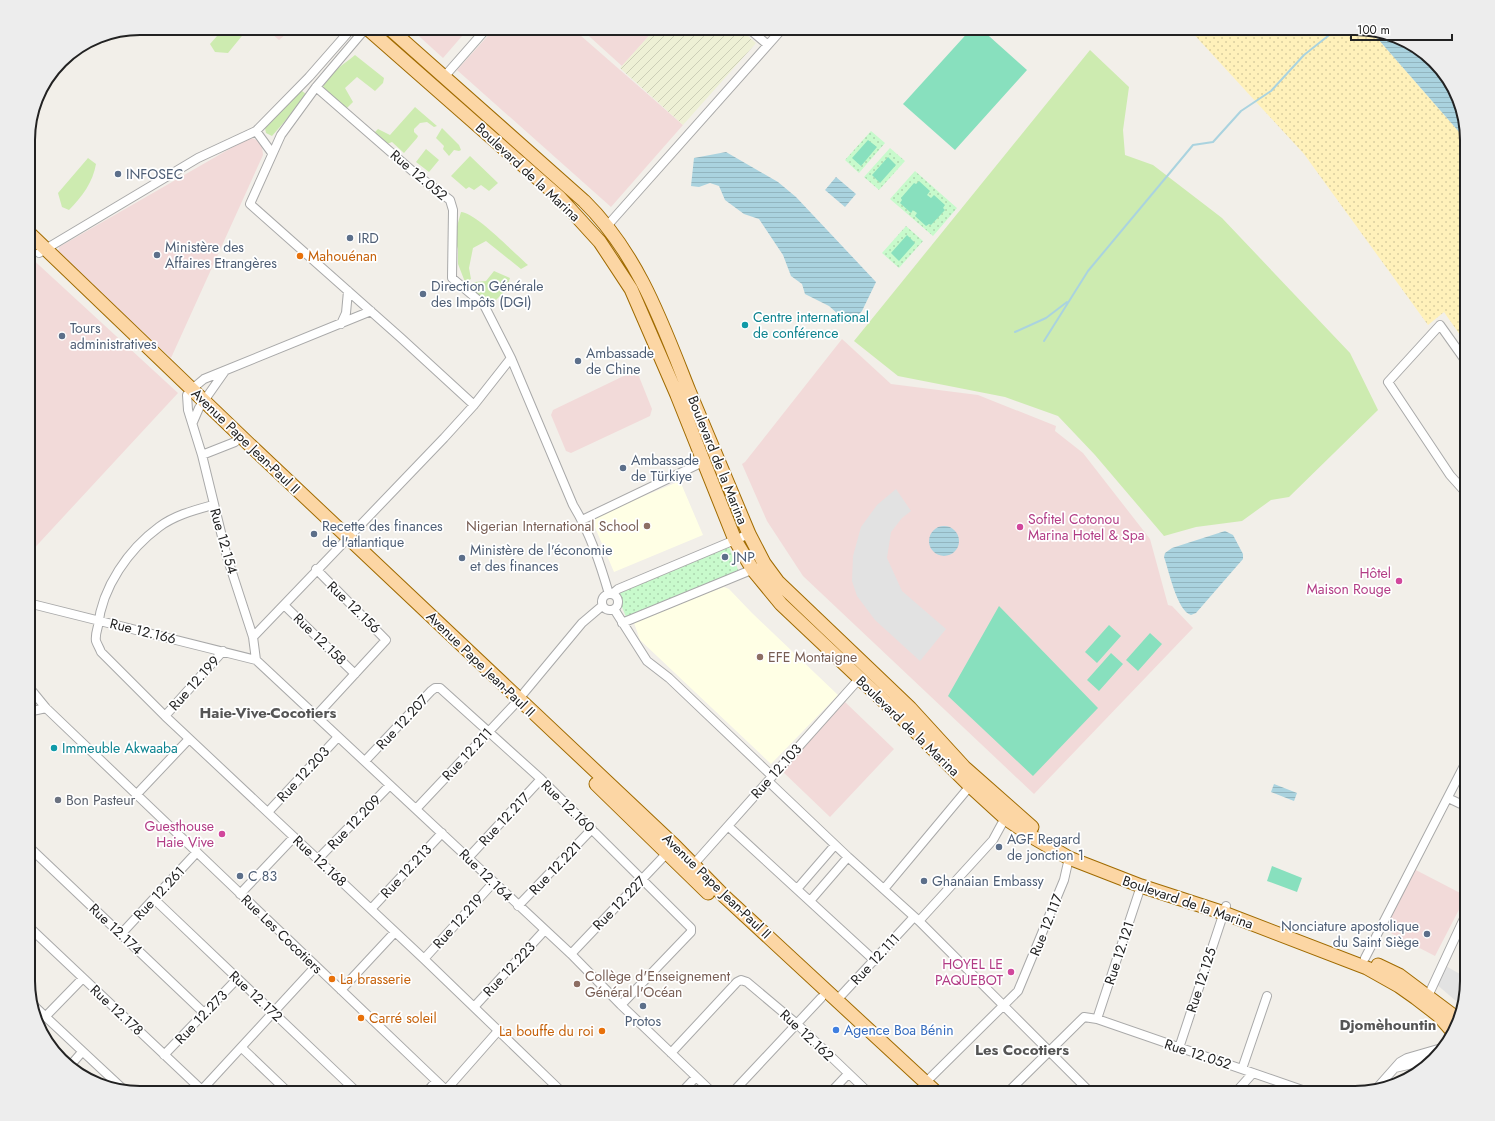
<svg xmlns="http://www.w3.org/2000/svg" width="1495" height="1121" viewBox="0 0 1495 1121" font-family="Jost,sans-serif">
  <defs>
    <pattern id="farmland-furrows" width="10" height="10" patternUnits="userSpaceOnUse"><rect width="10" height="10" fill="#eef0d5"/><path d="M-1 1l2-2M0 10L10 0M9 11l2-2" fill="none" stroke="#ccceb7"/></pattern>
    <pattern id="sand-dots" width="8" height="8" patternUnits="userSpaceOnUse"><rect width="8" height="8" fill="#fff1ba"/><path d="M2 2h.1M6 6h.1" fill="none" stroke="#dacea0" stroke-width="1.8" stroke-linecap="round"/></pattern>
    <pattern id="park-dots" width="8" height="8" patternUnits="userSpaceOnUse"><rect width="8" height="8" fill="#c8facc"/><path d="M2 2h.1M6 6h.1" fill="none" stroke="#acd6af" stroke-width="1.8" stroke-linecap="round"/></pattern>
    <pattern id="water-rules" width="6" height="5" patternUnits="userSpaceOnUse"><rect width="6" height="5" fill="#aad3df"/><path d="M0 2.5h6" fill="none" stroke="#92b5bf"/></pattern>
  </defs>
  <rect width="100%" height="100%" fill="#f2efe9"/>
  <path fill="#f2dad9" d="M265,28H293L279,40Z
    M410,28H469L443,58Z
    M495,28H572L683,125L611,207L457,70Z
    M580,28H656L622,66Z
    M252,138L259,141L262,145L263,155L171,358L58,252L59,247L245,140Z
    M28,255L178,393L28,555Z
    M842,339L891,384L978,395L1056,426L1055,431L1083,453L1150,539L1168,605L1172,606L1193,628L1034,794L803,576L767,521L742,464L745,462Z
    M632,372L638,374L652,409L650,416L571,453L566,451L551,415L553,410Z
    M845,702L894,749L830,817L781,770Z
    M1412,868L1466,896L1435,956L1381,928Z"/>
  <path fill="#ffffe5" d="M680,481L703,535L614,572L591,518Z
    M724,587L729,589L752,613L838,695L771,764L640,640L633,620Z"/>
  <path fill="url(#farmland-furrows)" d="M656,28H739L756,43L683,125L620,68Z"/>
  <path fill="#cdebb0" d="M224,28H246V31L228,53L215,52L210,44Z
    M1090,50L1129,87L1123,130L1125,155L1153,165L1222,218L1350,353L1378,410L1289,497L1271,500L1242,521L1196,527L1164,536L1095,455L1058,416L1005,397L898,376L854,341Z
    M355,55L384,78L383,83L375,91L357,77L345,88L353,102L345,110L325,92L323,87C329,73 343,65 355,55Z
    M302,91L306,94L305,98L272,136L266,133L265,128L298,93Z
    M415,107L437,126L434,127L427,122L420,123L414,129V132L418,136L417,138L404,153L392,142L387,144L373,134L378,129L390,135Z
    M442,128L459,145L461,150L459,151L454,150L449,156L443,149L444,146L436,138Z
    M426,149L439,160L429,172L416,162Z
    M470,156L498,183L489,191L481,185L474,190L469,187L466,189L451,176Z
    M88,158L96,164C93,182 82,197 69,210L62,207L58,193Z
    M461,212C475,212 515,254 528,265L521,269L486,241L473,248L469,268L471,279L465,282L458,264V249L454,237Z
    M494,271L510,278L506,290L489,307L467,285L475,282L486,281Z"/>
  <path fill="url(#sand-dots)" d="M1188,28H1355L1371,31L1467,141V345L1444,312L1428,325L1304,154Z"/>
  <path fill="url(#park-dots)" d="M871,131L885,143L859,173L845,160Z
    M890,148L905,161L879,190L864,177Z
    M915,171L957,208L933,236L890,199Z
    M906,226L923,241L899,268L882,253Z
    M729,547L739,572L626,617L616,592Z"/>
  <path fill="#88e0be" d="M972,28H980L1027,70L955,150L903,104Z
    M868,140L877,147L861,166L852,158Z
    M888,157L896,165L880,183L872,175Z
    M919,181L930,191L927,195L931,198L934,195L945,205L943,208L945,210L931,225L929,224L926,226L915,216L917,213L913,210L911,213L900,203L902,200L901,198L914,183L916,184Z
    M907,235L915,243L899,261L891,253Z
    M999,606L1098,708L1033,776L948,696Z
    M1109,625L1121,636L1097,663L1085,652Z
    M1150,633L1162,644L1138,671L1126,660Z
    M1111,653L1123,664L1099,691L1087,680Z
    M1272,866L1302,878L1297,892L1267,881Z"/>
  <path fill="#e2e2e2" d="M896,489L911,511L902,518L891,532L887,558L902,591L946,629L920,661L875,620L857,596L852,581L853,556L861,527L877,505Z
    M1444,965L1467,978L1463,1007L1435,983Z"/>
  <path fill="url(#water-rules)" d="M1371,31L1391,34L1423,51L1455,90L1467,141Z
    M726,152L778,182L796,197L876,282L862,311L849,324L829,306L805,294L802,284L791,276L783,255L759,219L744,214L725,200L719,186L710,183L699,187L691,186L694,158Z
    M836,177L856,194L845,207L825,190Z
    M929 541a15 15 0 1 1 30 0a15 15 0 1 1-30 0Z
    M1225,531L1233,535L1243,554V559L1196,613L1191,615C1177,611 1169,571 1164,557L1165,553L1172,548Z
    M1274,784L1297,793L1294,801L1271,792Z"/>
  <g fill="none" stroke-linecap="round" stroke-linejoin="round">
    <path stroke="#aad3df" stroke-width="2" d="M1015,332L1046,318L1067,302
      M1044,341L1088,271L1193,145L1213,142L1241,111L1271,91L1304,55L1338,28"/>
    <defs>
      <path id="minor" d="M366,28L316,87L281,135L250,204L401,338L474,405
        M748,28L768,45
        M444,77L487,28
        M256,131L272,153
        M607,226L783,28
        M39,253L198,158L256,131L309,77L352,28
        M341,324L346,313L348,291
        M511,358L573,505C590,533 600,563 609,594
        M1467,363L1440,325L1388,382L1450,475L1467,494
        M193,422L199,408L225,371
        M202,455L235,442
        M213,505C195,510 175,515 159,527C129,549 102,587 98,626C97,630 95,636 96,641C97,644 100,649 101,652L165,716L424,959L563,1093
        M582,520L703,462
        M316,569L386,640L316,716
        M602 602a8 8 0 1 1 16 0a8 8 0 1 1-16 0Z
        M612,594L618,589L749,534
        M28,603L256,660L571,954L621,1005L713,1093
        M284,605L355,674
        M614,609L647,661L669,678L772,776
        M622,623L756,568
        M253,637L444,438L474,405L511,358L484,305L452,278L453,210L450,200L417,175L316,87
        M256,660L253,637L227,557L202,455L188,410L187,395L192,389L204,379L371,311
        M28,686L46,708L449,1093
        M28,712L46,708
        M165,716L223,651
        M365,761L431,691L435,688H440L541,779L691,928V932L621,1005
        M768,781L848,857L919,921L1091,1093
        M136,795L189,739
        M1448,798L1467,807
        M416,809L513,706L582,623L602,606
        M268,812L338,737
        M728,826L875,961
        M28,846L204,1013
        M468,858L541,779
        M318,859L390,785
        M694,864L859,679
        M797,889L835,845
        M884,889L970,786
        M240,894L294,837
        M154,899L358,1093
        M810,901L848,857
        M518,906L592,829
        M371,909L442,833
        M919,921L993,840L1005,818
        M28,926L205,1093
        M122,933L197,852
        M571,954L668,852
        M1365,958L1467,760
        M424,959L493,883
        M341,990L395,932
        M1428,996L1467,912
        M836,1001L914,917
        M33,1005L124,1090
        M474,1007L544,931
        M45,1017L83,978
        M1097,1019L1141,886
        M242,1048L289,1093
        M1179,1048L1226,906
        M671,1053L737,982L741,980L747,982L797,1024L869,1093
        M164,1055L237,979
        M69,1067L82,1052
        M1395,1068L1430,1060
        M1242,1069L1267,996
        M925,1083L1018,991L1064,880L1069,858
        M1377,1088L1400,1062L1407,1058L1445,1047
        M446,1090L498,1031
        M199,1093L316,966
        M426,1093L436,1081
        M681,1093L696,1077
        M732,1093L821,998
        M830,1093L848,1074
        M1007,1093L1084,1017L1097,1019L1311,1093
        M1235,1093L1253,1073"/>
      <path id="primary" d="M367,28L559,197L600,242L631,289L677,395L735,540L753,570L781,604L907,723L970,786L1005,818L1036,839L1069,858L1141,886L1224,913L1367,968L1399,986L1416,998L1438,1015L1453,1032
        M389,28L584,201C638,254 662,323 689,391C709,439 729,487 749,534L764,563L778,582L910,708L964,767L1032,827
        M28,232L251,446L675,846L724,896L937,1093
        M596,784L708,893
        M1378,965L1399,975L1459,1020"/>
    </defs>
    <use href="#minor" stroke="#a9a9a9" stroke-width="10"/>
    <use href="#primary" stroke="#a06b00" stroke-width="15"/>
    <use href="#minor" stroke="#fff" stroke-width="8"/>
    <use href="#primary" stroke="#fcd6a4" stroke-width="13"/>
  </g>
  <g fill="#5c6f8a" stroke="#fff" stroke-width="1.5">
    <circle cx="118" cy="174" r="4"/>
    <circle cx="350" cy="238" r="4"/>
    <circle cx="157" cy="255" r="4"/>
    <circle cx="423" cy="294" r="4"/>
    <circle cx="62" cy="336" r="4"/>
    <circle cx="578" cy="361" r="4"/>
    <circle cx="623" cy="468" r="4"/>
    <circle cx="314" cy="534" r="4"/>
    <circle cx="725" cy="557" r="4"/>
    <circle cx="462" cy="558" r="4"/>
    <circle cx="999" cy="847" r="4"/>
    <circle cx="240" cy="876" r="4"/>
    <circle cx="924" cy="881" r="4"/>
    <circle cx="1427" cy="934" r="4"/>
    <circle cx="643" cy="1006" r="4"/>
  </g>
  <g fill="#e8710a" stroke="#fff" stroke-width="1.5">
    <circle cx="300" cy="256" r="4"/>
    <circle cx="332" cy="979" r="4"/>
    <circle cx="361" cy="1018" r="4"/>
    <circle cx="602" cy="1031" r="4"/>
  </g>
  <g fill="#0f9aa8" stroke="#fff" stroke-width="1.5">
    <circle cx="745" cy="325" r="4"/>
    <circle cx="54" cy="748" r="4"/>
  </g>
  <g fill="#8d6e63" stroke="#fff" stroke-width="1.5">
    <circle cx="647" cy="526" r="4"/>
    <circle cx="760" cy="657" r="4"/>
    <circle cx="577" cy="984" r="4"/>
  </g>
  <g fill="#d1479c" stroke="#fff" stroke-width="1.5">
    <circle cx="1020" cy="527" r="4"/>
    <circle cx="1399" cy="581" r="4"/>
    <circle cx="222" cy="834" r="4"/>
    <circle cx="1011" cy="972" r="4"/>
  </g>
  <circle fill="#6b7280" stroke="#fff" stroke-width="1.5" cx="58" cy="800" r="4"/>
  <circle fill="#3f7fe0" stroke="#fff" stroke-width="1.5" cx="836" cy="1030" r="4"/>
  <g text-anchor="middle" stroke-width="3.5" stroke-linejoin="round" paint-order="stroke">
    <g font-size="14" fill="#222" stroke="#fff">
      <text transform="translate(528 172) rotate(43)" y="5">Boulevard de la Marina</text>
      <text transform="translate(419 175) rotate(40)" y="5">Rue 12.052</text>
      <text transform="translate(246 441) rotate(44)" y="5">Avenue Pape Jean-Paul II</text>
      <text transform="translate(718 460) rotate(68)" y="5">Boulevard de la Marina</text>
      <text transform="translate(224 541) rotate(74)" y="5">Rue 12.154</text>
      <text transform="translate(354 607) rotate(44)" y="5">Rue 12.156</text>
      <text transform="translate(143 631) rotate(14)" y="5">Rue 12.166</text>
      <text transform="translate(320 639) rotate(44)" y="5">Rue 12.158</text>
      <text transform="translate(481 664) rotate(44)" y="5">Avenue Pape Jean-Paul II</text>
      <text transform="translate(194 683) rotate(-48)" y="5">Rue 12.199</text>
      <text transform="translate(402 722) rotate(-47)" y="5">Rue 12.207</text>
      <text transform="translate(908 726) rotate(44)" y="5">Boulevard de la Marina</text>
      <text transform="translate(467 754) rotate(-47)" y="5">Rue 12.211</text>
      <text transform="translate(776 771) rotate(-48)" y="5">Rue 12.103</text>
      <text transform="translate(303 774) rotate(-47)" y="5">Rue 12.203</text>
      <text transform="translate(568 806) rotate(44)" y="5">Rue 12.160</text>
      <text transform="translate(504 819) rotate(-47)" y="5">Rue 12.217</text>
      <text transform="translate(354 822) rotate(-46)" y="5">Rue 12.209</text>
      <text transform="translate(320 861) rotate(43)" y="5">Rue 12.168</text>
      <text transform="translate(555 868) rotate(-46)" y="5">Rue 12.221</text>
      <text transform="translate(406 871) rotate(-47)" y="5">Rue 12.213</text>
      <text transform="translate(486 875) rotate(44)" y="5">Rue 12.164</text>
      <text transform="translate(717 886) rotate(44)" y="5">Avenue Pape Jean-Paul II</text>
      <text transform="translate(159 893) rotate(-47)" y="5">Rue 12.261</text>
      <text transform="translate(1188 902) rotate(19)" y="5">Boulevard de la Marina</text>
      <text transform="translate(619 903) rotate(-46)" y="5">Rue 12.227</text>
      <text transform="translate(458 921) rotate(-48)" y="5">Rue 12.219</text>
      <text transform="translate(1046 925) rotate(-68)" y="5">Rue 12.117</text>
      <text transform="translate(116 929) rotate(43)" y="5">Rue 12.174</text>
      <text transform="translate(282 934) rotate(44)" y="5">Rue Les Cocotiers</text>
      <text transform="translate(1119 953) rotate(-72)" y="5">Rue 12.121</text>
      <text transform="translate(875 959) rotate(-47)" y="5">Rue 12.111</text>
      <text transform="translate(509 969) rotate(-47)" y="5">Rue 12.223</text>
      <text transform="translate(1201 980) rotate(-72)" y="5">Rue 12.125</text>
      <text transform="translate(256 996) rotate(43)" y="5">Rue 12.172</text>
      <text transform="translate(117 1010) rotate(43)" y="5">Rue 12.178</text>
      <text transform="translate(201 1017) rotate(-46)" y="5">Rue 12.273</text>
      <text transform="translate(807 1035) rotate(43)" y="5">Rue 12.162</text>
      <text transform="translate(1198 1054) rotate(18)" y="5">Rue 12.052</text>
    </g>
    <g font-size="14" fill="#4e5e75" stroke="#fff" text-anchor="start">
      <text x="126" y="179">INFOSEC</text>
      <text x="358" y="243">IRD</text>
      <text x="165" y="252">Ministère des<tspan x="165" dy="16">Affaires Etrangères</tspan></text>
      <text x="431" y="291">Direction Générale<tspan x="431" dy="16">des Impôts (DGI)</tspan></text>
      <text x="70" y="333">Tours<tspan x="70" dy="16">administratives</tspan></text>
      <text x="586" y="358">Ambassade<tspan x="586" dy="16">de Chine</tspan></text>
      <text x="631" y="465">Ambassade<tspan x="631" dy="16">de Türkiye</tspan></text>
      <text x="322" y="531">Recette des finances<tspan x="322" dy="16">de l'atlantique</tspan></text>
      <text x="470" y="555">Ministère de l'économie<tspan x="470" dy="16">et des finances</tspan></text>
      <text x="733" y="562">JNP</text>
      <text x="1007" y="844">AGF Regard<tspan x="1007" dy="16">de jonction 1</tspan></text>
      <text x="248" y="881">C 83</text>
      <text x="932" y="886">Ghanaian Embassy</text>
      <text x="1419" y="931" text-anchor="end">Nonciature apostolique<tspan x="1419" dy="16">du Saint Siège</tspan></text>
      <text x="643" y="1026" text-anchor="middle">Protos</text>
    </g>
    <g font-size="14" fill="#c56008" stroke="#fff" text-anchor="start">
      <text x="308" y="261">Mahouénan</text>
      <text x="340" y="984">La brasserie</text>
      <text x="369" y="1023">Carré soleil</text>
      <text x="594" y="1036" text-anchor="end">La bouffe du roi</text>
    </g>
    <g font-size="14" fill="#0d838f" stroke="#fff" text-anchor="start">
      <text x="753" y="322">Centre international<tspan x="753" dy="16">de conférence</tspan></text>
      <text x="62" y="753">Immeuble Akwaaba</text>
    </g>
    <g font-size="14" fill="#b23c85" stroke="#fff" text-anchor="end">
      <text x="1028" y="524" text-anchor="start">Sofitel Cotonou<tspan x="1028" dy="16">Marina Hotel &amp; Spa</tspan></text>
      <text x="1391" y="578">Hôtel<tspan x="1391" dy="16">Maison Rouge</tspan></text>
      <text x="214" y="831">Guesthouse<tspan x="214" dy="16">Haie Vive</tspan></text>
      <text x="1003" y="969">HOYEL LE<tspan x="1003" dy="16">PAQUEBOT</tspan></text>
    </g>
    <g font-size="14" fill="#785e54" stroke="#fff" text-anchor="start">
      <text x="639" y="531" text-anchor="end">Nigerian International School</text>
      <text x="768" y="662">EFE Montaigne</text>
      <text x="585" y="981">Collège d'Enseignement<tspan x="585" dy="16">Général l'Océan</tspan></text>
    </g>
    <g font-size="14" fill="#5b616d" stroke="#fff" text-anchor="start">
      <text x="66" y="805">Bon Pasteur</text>
    </g>
    <g font-size="14" fill="#366cbe" stroke="#fff" text-anchor="start">
      <text x="844" y="1035">Agence Boa Bénin</text>
    </g>
    <g font-size="15" font-weight="bold" fill="#555" stroke="#fff">
      <text x="268" y="718">Haie-Vive-Cocotiers</text>
      <text x="1388" y="1030">Djomèhountin</text>
      <text x="1022" y="1055">Les Cocotiers</text>
    </g>
  </g>
  <path d="M0 0H1495V1121H0ZM140 35H1355A105 105 0 0 1 1460 140V981A105 105 0 0 1 1355 1086H140A105 105 0 0 1 35 981V140A105 105 0 0 1 140 35Z" fill="#ededed" fill-rule="evenodd"/>
  <path fill="none" stroke="#222" stroke-width="2" d="M140 35H1355A105 105 0 0 1 1460 140V981A105 105 0 0 1 1355 1086H140A105 105 0 0 1 35 981V140A105 105 0 0 1 140 35Z"/>
  <path d="M1351 34v6h101v-6" fill="none" stroke="#222222" stroke-width="2"/>
  <text x="1357" y="34" font-size="12" fill="#222222" stroke="#ffffff" stroke-width="3" paint-order="stroke">100 m</text>
</svg>
